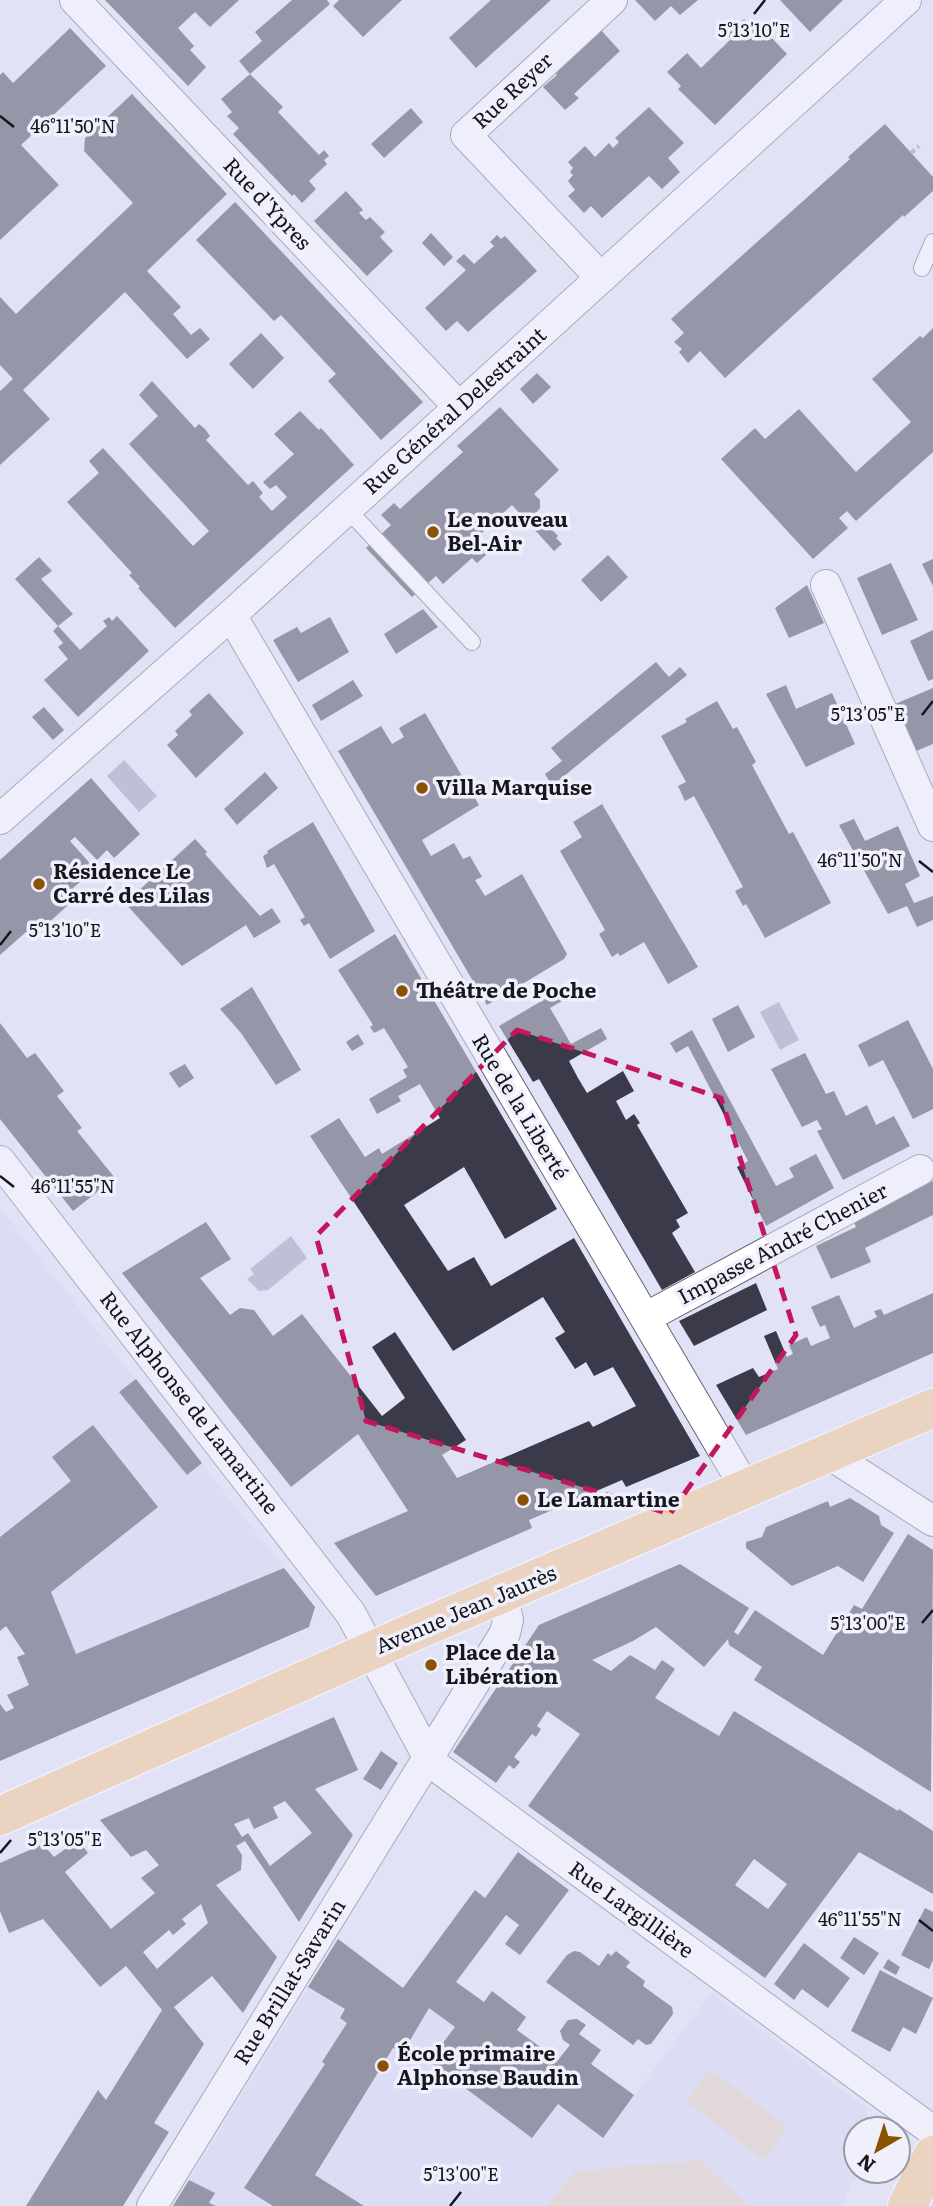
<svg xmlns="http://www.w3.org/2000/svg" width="933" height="2206" viewBox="0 0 933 2206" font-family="Literata,serif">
  <rect width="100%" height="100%" fill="#e2e2f7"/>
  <path fill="#d5d5f1" d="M0,1208L315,1607L309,1627L81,1726L19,1616L0,1631Z
    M338,1939L603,2137L711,1993L865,2107L871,2129H856V2171H859L841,2206H749L699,2160L575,2171L546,2206H173Z"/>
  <path fill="#e0cdbb" d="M710,2069L788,2127L764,2160L686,2101Z
    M700,2160L749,2206H546L575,2171Z"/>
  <path fill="#9595b2" d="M124,760L157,796L139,812L107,776Z
    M779,1002L799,1040L780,1050L760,1012Z
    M291,1236L307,1258L268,1290L259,1291L247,1279L254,1274L250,1269Z"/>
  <path fill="#3a3a4a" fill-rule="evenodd" d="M105,0H239L210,27L195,12L178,28L194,46L190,50L206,67L188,86Z
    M292,0H327L330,4L250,74L239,61L262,41L255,32Z
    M339,0H402L363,37L333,6Z
    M491,0H551L476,68L449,38Z
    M635,0H698L680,15L671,6L655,21Z
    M780,0H843L810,32Z
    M753,18L787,54L715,125L678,89L681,86L667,72L687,53L701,68L731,39L727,35L744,19L749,23Z
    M70,28L106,66L21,145L59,185L0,240V75L3,72L13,83Z
    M599,28L620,51L574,94L579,98L565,110L543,87L557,75L553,70Z
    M250,74L283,107L278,112L319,155L324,150L329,156L324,160L327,164L309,181L316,189L302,203L294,194L292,196L233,134L239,128L227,116L232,112L221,99Z
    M132,94L227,194L147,271L181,307L173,314L191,335L200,328L210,339L187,359L125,292L23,390L50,419L0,465V391L13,379L0,365V297L16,314L133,203L84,151L85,138Z
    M649,107L684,143L668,158L680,172L662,189L649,176L602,218L591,206L584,213L568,196L575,190L568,181L573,175L570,172L573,168L568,162L585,146L595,157L609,143L613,148L619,142L615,138Z
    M411,108L423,122L384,158L371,144Z
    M885,124L933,177V191L904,217L903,215L725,378L700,351L688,363L679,352L682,349L674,342L684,333L671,319L850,159L848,157Z
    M346,191L363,210L359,213L366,220L370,217L385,232L380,237L393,251L367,276L314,221Z
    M235,202L423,402L381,440L328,381L336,374L281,315L274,321L196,240Z
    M431,233L453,257L444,266L422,243Z
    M497,235L501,239L505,236L537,271L468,332L457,321L446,331L425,308L466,270L456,261L464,254L474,264L494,246L490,242Z
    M933,328V452L856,521L847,511L839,518L848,528L813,559L721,459L755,428L765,439L799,409L856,472L911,422L872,379L920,336L923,338Z
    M261,333L284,358L253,389L229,364Z
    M537,373L551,387L533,404L520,389Z
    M152,381L195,428L199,424L205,429L210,436L206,440L248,485L253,481L263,493L259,497L272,511L287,497L276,485L270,489L263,482L294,454L274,434L300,411L319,430L321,428L354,465L175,628L138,588L140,587L129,575L132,573L67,502L99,473L89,461L103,448L193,546L209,531L129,444L158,416L139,395Z
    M500,407L559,470L534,494L540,500V508L536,513L558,536L556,538L562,544L554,551L512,505L475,539L488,553L477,563L472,558L443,584L436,576L412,597L366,548L391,525L381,515L394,503L400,509L463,452L457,446Z
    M608,555L628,577L601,602L581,580Z
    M39,557L52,571L41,579L73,614L58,626L15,579Z
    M933,559V586L922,564Z
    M891,563L918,620L882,635L857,578Z
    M807,585L824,623L789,638L775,608Z
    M423,609L438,627L396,654L384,634Z
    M117,616L149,651L78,717L44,680L68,659L58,647L63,643L53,631L58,626L80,650L107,626L103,621L109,617L112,621Z
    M330,617L349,652L298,682L273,640L297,627L301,633Z
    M933,630V679L928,681L910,641Z
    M656,662L669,677L680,667L687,675L552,786L545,774L562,761L551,748Z
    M353,680L363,696L321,721L312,705Z
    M786,685L796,709L832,693L855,744L806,767L766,694Z
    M933,688V744L916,751L895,704Z
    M209,693L244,733L196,778L167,745L178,735L175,731L192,715L189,711Z
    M717,701L733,729L737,727L756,762L752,765L789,834L793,832L831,903L765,938L746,904L743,906L735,891L743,887L694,796L685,801L678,786L686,782L661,736L687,722L685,719Z
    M44,707L64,730L53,740L32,717Z
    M425,713L479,805L422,840L431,856L454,843L463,859L470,856L482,877L475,880L485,896L522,874L567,954L564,959L487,1005L338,751L381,726L392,744L404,737L399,728Z
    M265,772L278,788L237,825L224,809Z
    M91,778L140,834L114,858L107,850L97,860L75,837L70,841L95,869L73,888L79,895L32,938L26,932L0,955V860Z
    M602,804L698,967L668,984L644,942L620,956L618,953L612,957L599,934L605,930L560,851L582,837L573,822Z
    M854,819L865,841L898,826L920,876L905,884L914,903L933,896V920L917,927L907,906L888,914L839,825Z
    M313,822L375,931L330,959L309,923L304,926L300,920L305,917L274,864L267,868L263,856L268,853L267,851Z
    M195,839L207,852L205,854L260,916L272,908L281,922L254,938L246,925L182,966L125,903Z
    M395,934L557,1209L505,1239L464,1167L404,1205L448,1271L474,1257L491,1286L574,1238L700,1456L626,1487L622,1480L529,1520L532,1528L376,1596L334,1543L408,1511L358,1434L291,1487L122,1273L206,1222L231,1259L200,1278L230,1315L240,1308L254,1310L273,1336L302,1314L382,1416L405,1398L372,1347L395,1332L466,1440L442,1455L457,1478L589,1421L593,1427L636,1406L613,1367L594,1376L586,1362L575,1369L555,1338L565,1332L543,1297L453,1351L310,1136L339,1118L365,1157L379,1148L382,1154L440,1118L420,1084L398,1096L401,1101L377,1114L369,1099L407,1077L403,1070L408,1067L384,1028L374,1033L370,1027L373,1025L338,970Z
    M252,987L301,1070L276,1085L241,1033L220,1009Z
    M562,989L567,998L550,1008L571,1044L601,1028L607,1039L569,1061L578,1078L587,1093L623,1071L634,1091L616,1101L626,1120L634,1114L640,1123L637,1125L688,1213L676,1220L680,1227L672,1233L695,1272L662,1290L539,1079L533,1082L499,1026Z
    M738,1005L755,1037L728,1052L712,1019Z
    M908,1020L933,1069V1109L913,1119L883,1060L869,1067L858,1045Z
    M0,1023L27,1058L35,1053L64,1091L57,1096L82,1128L77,1131L115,1178L73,1211L0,1119Z
    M692,1030L776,1186L794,1177L789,1168L816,1154L834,1188L766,1226L737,1167L748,1161L688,1046L676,1053L670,1043Z
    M358,1034L364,1044L352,1051L346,1042Z
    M805,1053L826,1094L834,1091L846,1116L867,1105L876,1125L894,1116L910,1146L843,1180L817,1131L822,1129L817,1120L802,1127L771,1069Z
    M185,1064L194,1078L179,1088L169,1073Z
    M933,1181V1215L865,1248L871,1262L831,1279L816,1246L856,1227L853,1220Z
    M756,1283L767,1310L694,1346L679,1321Z
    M933,1293V1353L746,1435L716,1385L753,1368L759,1377L778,1369L764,1336L776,1331L787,1357L793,1354L789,1345L807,1337L811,1346L830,1338L825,1325L820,1327L811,1307L839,1295L854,1328L877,1317L874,1311L881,1309L884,1315Z
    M136,1379L202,1463L187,1475L119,1392Z
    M93,1425L158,1507L51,1592L76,1654L284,1568L315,1607L309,1627L0,1761V1704L6,1712L14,1708L7,1695L29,1685L17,1657L25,1654L6,1626L0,1631V1537L71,1481L52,1457Z
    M850,1498L879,1516L881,1525L894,1533L863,1582L838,1566L792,1586L746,1548V1542L762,1537L766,1527L828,1501L830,1507Z
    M908,1534L933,1550L931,1792L754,1680L762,1667L729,1645L728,1639L704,1667L656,1627L633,1641L592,1660L611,1671L630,1655L655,1670L662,1660L675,1669L655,1698L719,1736L734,1711L898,1811L899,1809L933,1831V1894L859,1852L765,1978L528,1806L580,1734L547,1711L537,1726L541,1729L536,1737L532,1734L514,1757L520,1762L514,1769L509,1765L496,1783L453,1752L539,1625L680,1564L749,1608L734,1632L738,1635L755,1610L823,1655L854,1605L862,1609ZM754,1859L787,1884L768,1909L735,1885Z
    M334,1717L358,1770L315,1789L353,1835L299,1922L245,1841L236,1846L242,1855L241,1870L216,1885L277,1957L243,2013L212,1976L174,2007L204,2044L154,2123L169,2132L123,2206H26L98,2090L106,2100L162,2010L126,1966L100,1987L43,1919L9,1933L0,1911V1863L43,1844L54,1857L78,1840L88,1853L65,1872L111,1929L155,1893L141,1878L159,1865L146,1850L131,1857L100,1820ZM285,1801L312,1833L270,1866L248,1833L242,1837L234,1824L249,1818L254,1829L278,1818L273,1807ZM201,1904L208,1923L157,1969L143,1952L169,1930L173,1935L186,1924L182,1919Z
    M381,1751L398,1763L381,1790L363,1779Z
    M518,1852L569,1890L520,1955L505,1944L519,1925L506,1915L456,1982L484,2002L492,1991L526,2017L517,2030L558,2060L570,2045L563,2040L560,2031L568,2020L577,2019L586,2025L579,2034L601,2050L591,2064L634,2095L603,2138L558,2104L532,2138L429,2061L455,2027L429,2008L402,2054L393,2048L315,2175L364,2206H273L244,2188L325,2064L322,2062L347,2023L340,2018L345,2009L308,1987L338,1939L403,1988L475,1890L485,1898Z
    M925,1908L933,1912V1960L929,1969L901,1955Z
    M854,1937L879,1953L864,1975L840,1958Z
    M804,1943L850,1978L828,2008L802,1989L794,2000L774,1984Z
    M574,1951L580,1952L599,1966L608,1953L611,1956L616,1951L630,1962L626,1967L645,1981L643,1986L672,2007L673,2014L651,2044L646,2045L638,2039L633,2045L546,1982L567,1955Z
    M888,1959L900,1967L896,1975L883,1968Z
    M880,1970L933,1998L916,2034L903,2027L890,2052L851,2031Z
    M189,2180L215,2193L209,2203L216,2206H173Z"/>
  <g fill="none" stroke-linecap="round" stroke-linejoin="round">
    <defs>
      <path id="service" d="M922,268L933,242
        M347,509L472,642"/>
      <path id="minor" d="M75,0L459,407
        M601,278L466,135L612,0
        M826,585L933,826
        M231,615L746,1489
        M0,819L231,615L906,0
        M0,1161L351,1614L428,1757L437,1767L933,2131
        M645,1318L920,1170
        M829,1454L933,1521
        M152,2206L505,1633L508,1620L502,1593"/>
      <path id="primary" d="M0,1816L420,1629L933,1408
        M907,2206L933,2155"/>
    </defs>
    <use href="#service" stroke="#656577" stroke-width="18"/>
    <use href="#minor" stroke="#656577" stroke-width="32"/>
    <use href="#primary" stroke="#fff" stroke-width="41"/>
    <path stroke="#9393a3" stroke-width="4.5" stroke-dasharray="5 3.5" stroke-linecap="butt" d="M911,153L919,146"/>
    <use href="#service" stroke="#fff" stroke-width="16"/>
    <use href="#minor" stroke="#fff" stroke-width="30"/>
    <use href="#primary" stroke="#f4c07f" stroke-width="38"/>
  </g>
  <path d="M0 0H933V2206H0ZM517,1030L721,1098L796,1335L670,1514L366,1421L316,1236Z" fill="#e2e2f7" fill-opacity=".55" fill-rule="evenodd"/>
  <path fill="none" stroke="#c2185b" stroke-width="5" stroke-dasharray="14 9" stroke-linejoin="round" d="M517,1030L721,1098L796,1335L670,1514L366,1421L316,1236Z"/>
  <path fill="none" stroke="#16161d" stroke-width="2.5" d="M754,14L765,0M0,116L14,127M922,715L933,701M919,861L933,872M0,945L11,931M0,1176L14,1187M922,1623L933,1610M0,1853L11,1840M919,1920L933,1931M450,2206L461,2192"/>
  <g fill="#8a5304" stroke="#f0f0fd" stroke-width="2.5">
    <circle cx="433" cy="532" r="7"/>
    <circle cx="422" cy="788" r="7"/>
    <circle cx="39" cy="884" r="7"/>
    <circle cx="402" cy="991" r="7"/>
    <circle cx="523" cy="1500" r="7"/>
    <circle cx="431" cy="1665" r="7"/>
    <circle cx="383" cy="2066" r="7"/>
  </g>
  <g text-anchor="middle" stroke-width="7" stroke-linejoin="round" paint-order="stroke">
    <g font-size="21" fill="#16161d" stroke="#f0f0fd">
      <text transform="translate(513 91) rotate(-43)" y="7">Rue Reyer</text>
      <text transform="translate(267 204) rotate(47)" y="7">Rue d'Ypres</text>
      <text transform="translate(455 411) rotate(-42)" y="7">Rue Général Delestraint</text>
      <text transform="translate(520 1107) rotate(59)" y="7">Rue de la Liberté</text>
      <text transform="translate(783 1244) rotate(-28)" y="7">Impasse André Chenier</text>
      <text transform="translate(189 1403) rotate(52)" y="7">Rue Alphonse de Lamartine</text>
      <text transform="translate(466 1610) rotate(-23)" y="7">Avenue Jean Jaurès</text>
      <text transform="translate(631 1910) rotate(36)" y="7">Rue Largillière</text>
      <text transform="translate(290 1982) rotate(-58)" y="7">Rue Brillat-Savarin</text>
    </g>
    <g font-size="21" font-weight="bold" fill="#16161d" stroke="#f0f0fd" text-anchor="start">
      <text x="447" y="527">Le nouveau<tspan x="447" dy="24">Bel-Air</tspan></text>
      <text x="436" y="795">Villa Marquise</text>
      <text x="53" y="879">Résidence Le<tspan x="53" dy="24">Carré des Lilas</tspan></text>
      <text x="416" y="998">Théâtre de Poche</text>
      <text x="537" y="1507">Le Lamartine</text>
      <text x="445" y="1660">Place de la<tspan x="445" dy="24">Libération</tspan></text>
      <text x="397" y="2061">École primaire<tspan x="397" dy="24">Alphonse Baudin</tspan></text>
    </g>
  </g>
  <g font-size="18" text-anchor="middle" fill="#16161d" stroke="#f0f0fd" stroke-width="7" stroke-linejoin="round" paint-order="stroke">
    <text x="754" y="37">5°13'10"E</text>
    <text x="73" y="133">46°11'50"N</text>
    <text x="868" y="721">5°13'05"E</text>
    <text x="860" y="867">46°11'50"N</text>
    <text x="65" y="937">5°13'10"E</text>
    <text x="73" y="1193">46°11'55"N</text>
    <text x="868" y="1630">5°13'00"E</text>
    <text x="65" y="1846">5°13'05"E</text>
    <text x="860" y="1926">46°11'55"N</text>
    <text x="461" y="2181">5°13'00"E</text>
  </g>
  <g transform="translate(877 2150) rotate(219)"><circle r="33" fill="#f0f0fd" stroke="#9999a3" stroke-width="2"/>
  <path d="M0-5L12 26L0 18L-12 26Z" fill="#8a5304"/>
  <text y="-10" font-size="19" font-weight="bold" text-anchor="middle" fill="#16161d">N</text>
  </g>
</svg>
